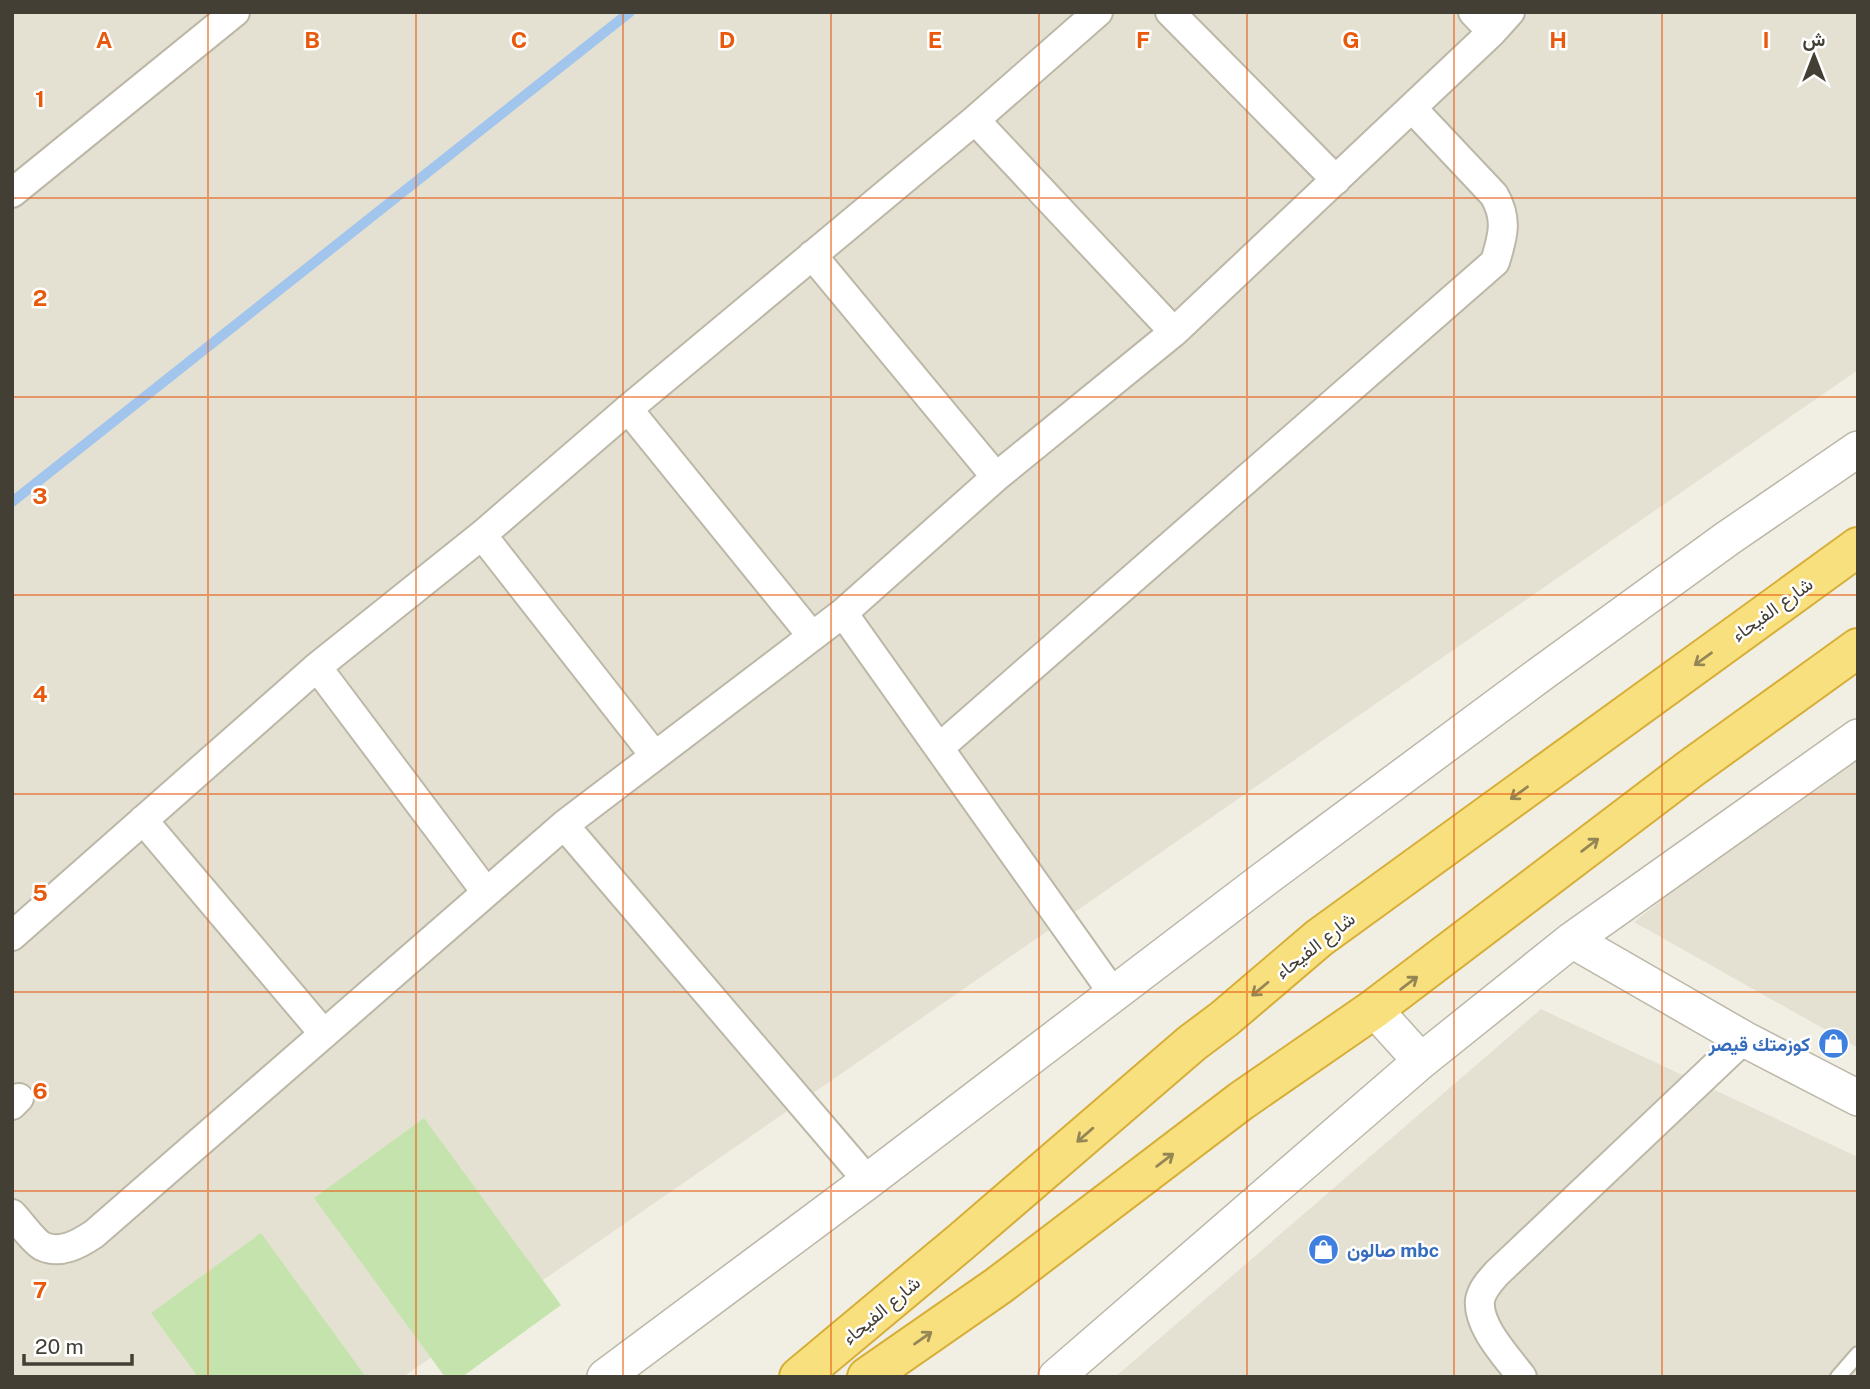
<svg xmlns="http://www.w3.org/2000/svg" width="1870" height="1389" viewBox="0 0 1870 1389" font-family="'Public Sans',Vazirmatn,sans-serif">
  <rect width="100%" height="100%" fill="#f1efe4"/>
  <path fill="#e5e1d2" d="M12,12H1858V370L403,1377H12Z
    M1858,744V1048L1634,922Z
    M1541,1009L1858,1157V1377H1115Z"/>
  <path fill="#c5e4ad" d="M424,1118L561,1305L462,1377H445L314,1198Z
    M261,1233L366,1377H198L151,1313Z"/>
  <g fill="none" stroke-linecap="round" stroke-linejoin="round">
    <path stroke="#a1c5ec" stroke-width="10" d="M12,502L630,12"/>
    <defs>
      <path id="service" d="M1838,1377L1858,1354"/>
      <path id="minor" d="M1170,12L1336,180
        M1473,12L1492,32
        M975,120L1174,332
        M12,193L235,12
        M812,255L996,477
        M628,409L812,636
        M482,535L655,756
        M843,613L1113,993
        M317,667L486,892
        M939,748L1495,262C1503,236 1508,219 1494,195L1412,108
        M143,820L324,1034
        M564,825L868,1181
        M12,936L317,667L482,535L628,409L975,120L1098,12
        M12,1105L19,1098
        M12,1214C20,1222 33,1241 42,1246C60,1255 79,1244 94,1234L564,825L843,613L996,477L1174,332L1492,32L1510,12
        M1522,1377C1507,1357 1477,1326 1480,1300C1482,1289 1490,1281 1497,1273L1744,1039"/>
      <path id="tertiary" d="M1572,940L1744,1039L1858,1098
        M1374,1009L1421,1061
        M605,1377L868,1181L1267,877L1542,673L1728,538L1858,449
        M1056,1377L1421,1061L1572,940L1858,737"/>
      <path id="trunk" d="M799,1377L962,1241L1192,1043L1224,1019L1319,938L1858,547
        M867,1377L998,1286L1241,1101L1374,1009L1690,769L1858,648"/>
    </defs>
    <use href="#service" stroke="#bcb7a7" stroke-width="18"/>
    <use href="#minor" stroke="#bcb7a7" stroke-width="32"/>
    <use href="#tertiary" stroke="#bcb7a7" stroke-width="38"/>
    <use href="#trunk" stroke="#d6ae38" stroke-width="42"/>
    <use href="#service" stroke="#fff" stroke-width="14"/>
    <use href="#minor" stroke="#fff" stroke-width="28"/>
    <use href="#tertiary" stroke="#fff" stroke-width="35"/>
    <use href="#trunk" stroke="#f9e07e" stroke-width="38"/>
  </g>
  <defs><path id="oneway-shaft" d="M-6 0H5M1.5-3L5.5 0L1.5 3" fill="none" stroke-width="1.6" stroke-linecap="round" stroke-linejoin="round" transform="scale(1.75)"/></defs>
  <g stroke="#958755">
    <use href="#oneway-shaft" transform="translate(1703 659) rotate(144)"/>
    <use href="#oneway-shaft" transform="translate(1519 793) rotate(144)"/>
    <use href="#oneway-shaft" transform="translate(1590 845) rotate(-37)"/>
    <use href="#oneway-shaft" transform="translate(1409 983) rotate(-37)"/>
    <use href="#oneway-shaft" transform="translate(1260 989) rotate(140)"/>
    <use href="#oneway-shaft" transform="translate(1085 1135) rotate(139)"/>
    <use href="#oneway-shaft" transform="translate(1165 1160) rotate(-37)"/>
    <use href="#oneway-shaft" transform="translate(923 1338) rotate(-35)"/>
  </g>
  <path fill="none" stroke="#e8590c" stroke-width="2" stroke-opacity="0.55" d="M208,12V1377M416,12V1377M623,12V1377M831,12V1377M1039,12V1377M1247,12V1377M1454,12V1377M1662,12V1377M12,198H1858M12,397H1858M12,595H1858M12,794H1858M12,992H1858M12,1191H1858"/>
  <defs>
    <symbol id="shop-disc" viewBox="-11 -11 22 22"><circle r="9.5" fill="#3f7fe0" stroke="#fff"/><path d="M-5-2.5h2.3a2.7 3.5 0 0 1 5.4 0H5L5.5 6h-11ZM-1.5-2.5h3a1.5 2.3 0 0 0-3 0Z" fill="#fff"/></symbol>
  </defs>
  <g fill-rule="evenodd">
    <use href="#shop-disc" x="1816" y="1026" width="35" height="35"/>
    <use href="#shop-disc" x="1306" y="1232" width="35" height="35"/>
  </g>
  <g text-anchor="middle" stroke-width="5" stroke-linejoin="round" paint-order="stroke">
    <g font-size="19" fill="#433f34" stroke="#fff">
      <text transform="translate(1772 609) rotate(-36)" y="7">شارع الفيحاء</text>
      <text transform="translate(1315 945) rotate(-38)" y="7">شارع الفيحاء</text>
      <text transform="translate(881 1310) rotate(-40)" y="7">شارع الفيحاء</text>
    </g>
    <g font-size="19" font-weight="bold" fill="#366cbe" stroke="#fff" text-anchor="end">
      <text x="1810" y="1051">كوزمتك قيصر</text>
      <text x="1347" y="1257" text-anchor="start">صالون mbc</text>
    </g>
  </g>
  <g font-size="23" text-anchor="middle" font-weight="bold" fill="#e8590c" stroke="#fff" stroke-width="5" stroke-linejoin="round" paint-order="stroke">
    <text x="104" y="48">A</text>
    <text x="312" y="48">B</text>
    <text x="519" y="48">C</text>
    <text x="727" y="48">D</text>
    <text x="935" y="48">E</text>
    <text x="1143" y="48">F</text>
    <text x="1351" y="48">G</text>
    <text x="1558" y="48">H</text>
    <text x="1766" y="48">I</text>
    <text x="40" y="107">1</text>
    <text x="40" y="306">2</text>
    <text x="40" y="504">3</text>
    <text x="40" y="702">4</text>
    <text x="40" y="901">5</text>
    <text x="40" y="1099">6</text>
    <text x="40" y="1298">7</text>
  </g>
  <rect width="1870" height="1389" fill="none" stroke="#433f34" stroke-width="28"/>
  <g transform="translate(1814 56)" stroke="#ffffff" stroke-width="5" paint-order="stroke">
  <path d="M0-5L12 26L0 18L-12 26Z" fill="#433f34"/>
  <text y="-10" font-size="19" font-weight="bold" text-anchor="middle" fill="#433f34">ش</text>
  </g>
  <path d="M24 1354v10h108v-10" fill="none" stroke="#433f34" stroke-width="3.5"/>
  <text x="35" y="1354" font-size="21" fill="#433f34" stroke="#ffffff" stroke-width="5" paint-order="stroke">20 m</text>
</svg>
